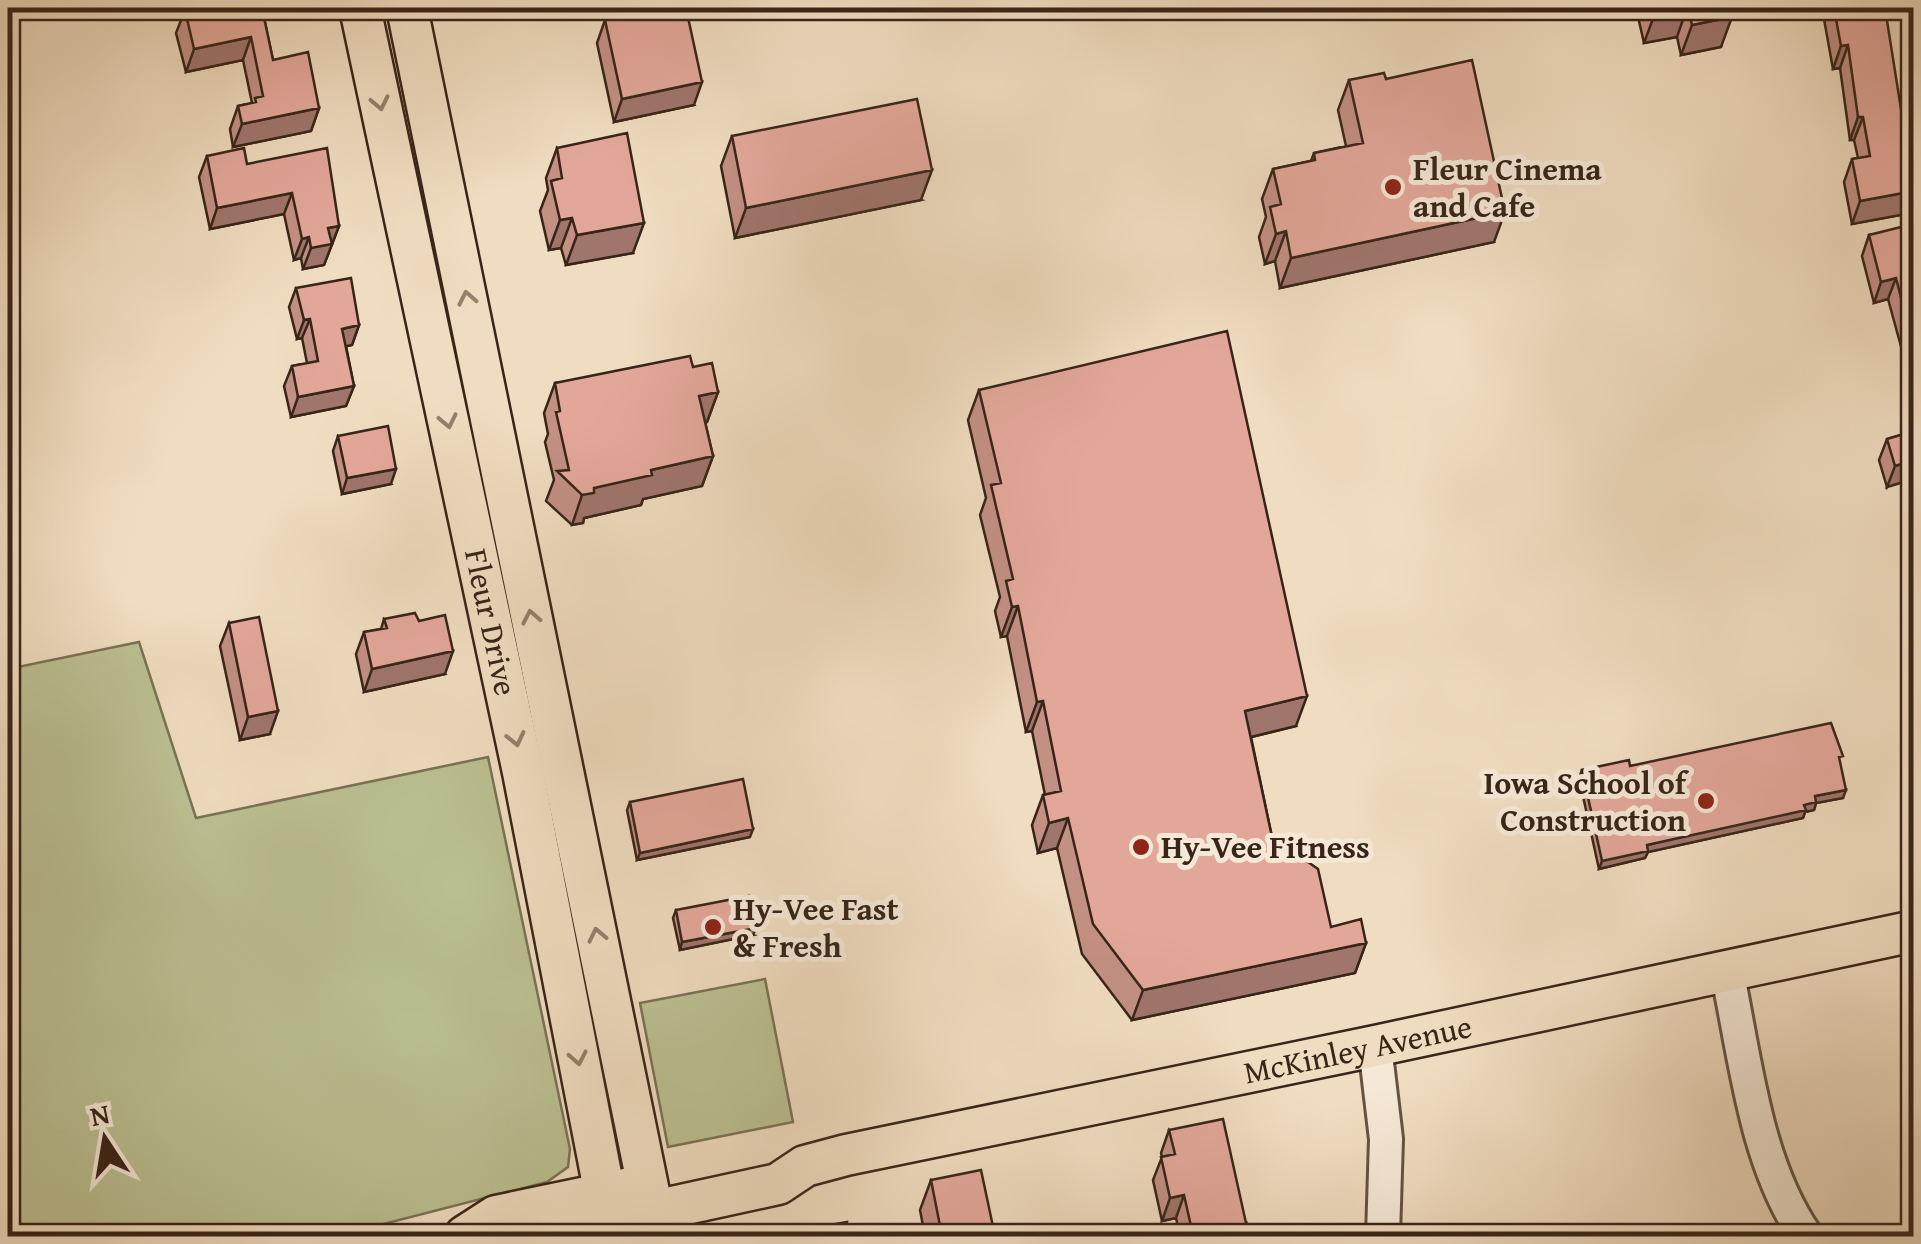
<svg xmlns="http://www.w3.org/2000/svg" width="1921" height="1244" viewBox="0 0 1921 1244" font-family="'Gentium Book Plus',serif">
  <rect width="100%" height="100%" fill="#f0dcc0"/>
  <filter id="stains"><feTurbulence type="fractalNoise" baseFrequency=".002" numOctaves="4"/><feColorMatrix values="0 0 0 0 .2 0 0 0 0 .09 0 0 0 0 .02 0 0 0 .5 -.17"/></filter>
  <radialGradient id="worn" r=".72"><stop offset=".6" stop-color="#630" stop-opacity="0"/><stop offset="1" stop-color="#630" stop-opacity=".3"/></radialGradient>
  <path fill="#bbc092" stroke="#7a7255" stroke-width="2.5" d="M139,642L196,818L488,757L570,1149L568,1167L547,1182L337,1236H8V669Z
    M765,979L793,1122L668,1147L640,1003Z"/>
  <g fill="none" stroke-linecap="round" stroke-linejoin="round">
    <defs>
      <path id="minor" d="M1727,971C1745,1057 1755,1163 1806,1236
        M1375,1046L1386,1139L1383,1236"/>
      <g id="major">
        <path id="s1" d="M360,8L523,772L613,1236"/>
        <path d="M407,8L658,1236"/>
        <path d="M465,1236L496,1216L630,1188"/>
        <path id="s2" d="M539,1236L778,1184L805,1166L846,1155L1375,1046L1914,931"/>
      </g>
    </defs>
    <use href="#minor" stroke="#665342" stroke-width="38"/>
    <use href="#major" stroke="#382518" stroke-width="45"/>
    <use href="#minor" stroke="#f5e8d6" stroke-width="32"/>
    <use href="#major" stroke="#f0dcc0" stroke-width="40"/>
  </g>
  <path fill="#c39084" stroke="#382518" stroke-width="2.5" d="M262,8L273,60L319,108L311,131L233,147L230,129L238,106L252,103L243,60L186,72L176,33L185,10Z
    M1636,8H1730L1721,47L1681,55L1677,37L1644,43Z
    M1822,8H1885L1906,214L1852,224L1844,182L1852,159L1858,158L1854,140H1850L1840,68L1833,69Z
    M605,20L694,105L614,122L597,43Z
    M1386,79L1494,242L1280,288L1275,261L1265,264L1259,237L1266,217L1262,199L1273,169L1311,161L1314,153L1346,146L1338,110L1349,80Z
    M732,136L921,200L735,238L721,166Z
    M557,148L633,253L566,265L561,248L549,250L540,211L548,190L546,178Z
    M207,156L247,164L339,226L324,265L303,269L301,258L294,260L284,214L210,229L199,177Z
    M1914,229V394L1888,299L1874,303L1862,256L1869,235Z
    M296,288L359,325L352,345L346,346L354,386L346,406L291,417L284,386L292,366L307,363L302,338L297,339L289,307Z
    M693,367L718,392L707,422H705L713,456L702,486L643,499L641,505L584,518L583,523L572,525L546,501L554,480L545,442L548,434L544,413L555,383Z
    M979,390L1296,726L1251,737L1272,837L1331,927L1366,943L1355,973L1132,1020L1082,954L1057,848L1038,853L1032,825L1043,795H1045L1032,731L1026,732L1007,636L1001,637L995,611L1000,597L980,515L986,498L968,420Z
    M1914,431L1887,487L1879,460L1887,439Z
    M338,436L391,484L342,494L333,451Z
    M384,619L445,674L364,692L356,654L364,632L381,629Z
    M229,623L270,734L240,740L220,646Z
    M1840,764L1843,798L1816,803L1814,810L1805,812L1803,818L1648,852L1645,858L1599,869L1579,778L1582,770L1630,766Z
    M630,802L750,837L637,860L627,810Z
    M676,910L753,935L680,950L673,918Z
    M1169,1130L1241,1236H1180L1176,1218L1162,1221L1153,1180L1162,1157L1161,1153Z
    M931,1180L995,1236H925L920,1210Z"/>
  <path fill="#9f756c" stroke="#382518" stroke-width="2.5" d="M1683,8H1687L1677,37L1644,43L1655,13Z
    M1732,17L1721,47L1681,55L1692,25Z
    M251,37L243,60L186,72L194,49Z
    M1848,45L1840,68L1833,69L1841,46Z
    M702,82L694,105L614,122L622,99Z
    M319,108L311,131L233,147L242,124Z
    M1858,117H1863L1854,140H1850Z
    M932,170L921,200L735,238L746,208Z
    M1914,191L1906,214L1852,224L1860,201Z
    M292,193L284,214L210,229L217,208Z
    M1505,212L1494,242L1280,288L1291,258Z
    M572,218L561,248L549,250L560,220Z
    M644,223L633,253L566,265L577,235Z
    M339,226L324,265L303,269L311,248L328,228Z
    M1286,231L1275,261L1265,264L1276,234Z
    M309,237L301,258L294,260L302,239Z
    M1896,278L1888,299L1874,303L1881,282Z
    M310,319L302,338L297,339L304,320Z
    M359,325L352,345L335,349L342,329Z
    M354,386L346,406L291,417L298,397Z
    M718,392L707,422L688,426L699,396Z
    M713,456L702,486L643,499L641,505L584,518L583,523L572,525L582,495L594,488L651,470Z
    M1914,460V479L1887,487L1895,466Z
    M396,469L391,484L342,494L347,478Z
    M1018,606L1007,636L1001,637L1012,607Z
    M453,651L445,674L364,692L372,669Z
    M1307,696L1296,726L1235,741L1245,711Z
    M1043,701L1032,731L1026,732L1037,702Z
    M278,711L270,734L240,740L248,717Z
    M1846,790L1843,798L1816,803L1814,810L1805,812L1803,818L1648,852L1645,858L1599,869L1602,861L1647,845L1804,805L1815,796Z
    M1068,818L1057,848L1038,853L1049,823Z
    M753,829L750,837L637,860L640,853Z
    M756,928L753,935L680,950L682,942Z
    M1366,943L1355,973L1132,1020L1143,990Z
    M1184,1195L1176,1218L1162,1221L1170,1198Z
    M1246,1223L1241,1236H1192L1193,1235Z"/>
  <path fill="#e3a79a" stroke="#382518" stroke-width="2.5" d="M198,8H262L273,60L308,52L319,108L242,124L238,106L256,102L255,98L263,96L251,37L194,49L185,10Z
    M664,8H686L702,82L622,99L605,20Z
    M1654,8H1683L1655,13Z
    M1688,8H1730L1732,17L1692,25Z
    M1834,8H1885L1914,191L1860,201L1852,159L1870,156L1863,117H1858L1848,45L1841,46Z
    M1472,60L1505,212L1291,258L1286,231L1276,234L1270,207L1281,204L1273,169L1315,160L1314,153L1363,143L1349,80L1384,73L1386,79Z
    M917,99L932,170L746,208L732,136Z
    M627,133L644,223L577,235L572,218L560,220L551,181L562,178L557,148Z
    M244,148L247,164L327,148L339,226L328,228L332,244L311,248L309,237L302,239L292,193L217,208L207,156Z
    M1905,226L1906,230L1914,229V349L1896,278L1881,282L1869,235Z
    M351,278L359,325L342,329L354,386L298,397L292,366L318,361L310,319L304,320L296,288Z
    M1227,331L1307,696L1245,711L1272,837L1318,869L1331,927L1361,919L1366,943L1143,990L1093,924L1068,818L1049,823L1043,795L1061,791L1043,701L1037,702L1018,606L1012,607L1006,581L1013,579L991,485L1001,483L979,390Z
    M690,356L693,367L712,363L718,392L699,396L713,456L651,470L652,475L594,488V493L582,495L557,471L569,470L556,412L560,411L555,383Z
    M388,426L396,469L347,478L338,436Z
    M1914,431V460L1895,466L1887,439Z
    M415,613L419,621L445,615L453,651L372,669L364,632L387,628L384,619Z
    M259,617L278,711L248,717L229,623Z
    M1831,723L1843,756L1839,757L1846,790L1815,796L1816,802L1804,805L1806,810L1647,845L1648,851L1602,861L1582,770L1629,760L1630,766Z
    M743,779L753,829L640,853L630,802Z
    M749,896L756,928L682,942L676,910Z
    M1223,1119L1246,1223L1193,1235L1184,1195L1170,1198L1161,1157L1175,1154L1169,1130Z
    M981,1170L995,1236H942L931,1180Z
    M847,1222L845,1236H790L789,1232Z"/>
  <defs><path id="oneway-chevron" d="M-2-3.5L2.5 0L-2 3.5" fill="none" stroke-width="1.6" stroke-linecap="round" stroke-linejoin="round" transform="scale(2.5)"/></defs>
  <g stroke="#94806c">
    <use href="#oneway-chevron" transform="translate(380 103) rotate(78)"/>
    <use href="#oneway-chevron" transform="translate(467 298) rotate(-101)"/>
    <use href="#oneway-chevron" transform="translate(448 421) rotate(78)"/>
    <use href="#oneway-chevron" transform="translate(531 617) rotate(-101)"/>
    <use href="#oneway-chevron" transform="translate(516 739) rotate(77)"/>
    <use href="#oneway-chevron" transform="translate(597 935) rotate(-102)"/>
    <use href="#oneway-chevron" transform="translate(578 1058) rotate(79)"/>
  </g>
  <g fill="#8f2418" stroke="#f5e8d6" stroke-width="4">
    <circle cx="1393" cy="187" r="10"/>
    <circle cx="1706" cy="801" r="10"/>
    <circle cx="1141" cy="847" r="10"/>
    <circle cx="713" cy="927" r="10"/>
  </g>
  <g text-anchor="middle" stroke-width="10" stroke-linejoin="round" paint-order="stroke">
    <g font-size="32" font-weight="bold" fill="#382518" stroke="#f5e8d6" text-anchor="start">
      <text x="1413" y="180">Fleur Cinema<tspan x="1413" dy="37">and Cafe</tspan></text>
      <text x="1686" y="794" text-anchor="end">Iowa School of<tspan x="1686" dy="37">Construction</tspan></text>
      <text x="1161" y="858">Hy-Vee Fitness</text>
      <text x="733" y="920">Hy-Vee Fast<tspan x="733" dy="37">&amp; Fresh</tspan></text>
    </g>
    <g font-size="32" fill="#382518" stroke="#f5e8d6">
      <text dy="11" stroke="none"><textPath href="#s1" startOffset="628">Fleur Drive</textPath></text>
      <text dy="11" stroke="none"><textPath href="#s2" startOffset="842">McKinley Avenue</textPath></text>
    </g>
  </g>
  <rect width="1921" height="1244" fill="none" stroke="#f0dcc0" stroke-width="40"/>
  <rect x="10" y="10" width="1901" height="1224" fill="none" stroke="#382518" stroke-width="5"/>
  <rect x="20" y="20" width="1881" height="1204" fill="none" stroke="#382518" stroke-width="2.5"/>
  <g transform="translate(105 1139) rotate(348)" stroke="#f5e8d6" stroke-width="8" paint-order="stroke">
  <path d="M0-8L18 38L0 25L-18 38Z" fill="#382518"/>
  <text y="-15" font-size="28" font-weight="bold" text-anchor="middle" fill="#382518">N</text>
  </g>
  <rect width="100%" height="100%" filter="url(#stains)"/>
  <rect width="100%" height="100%" fill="url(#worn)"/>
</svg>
